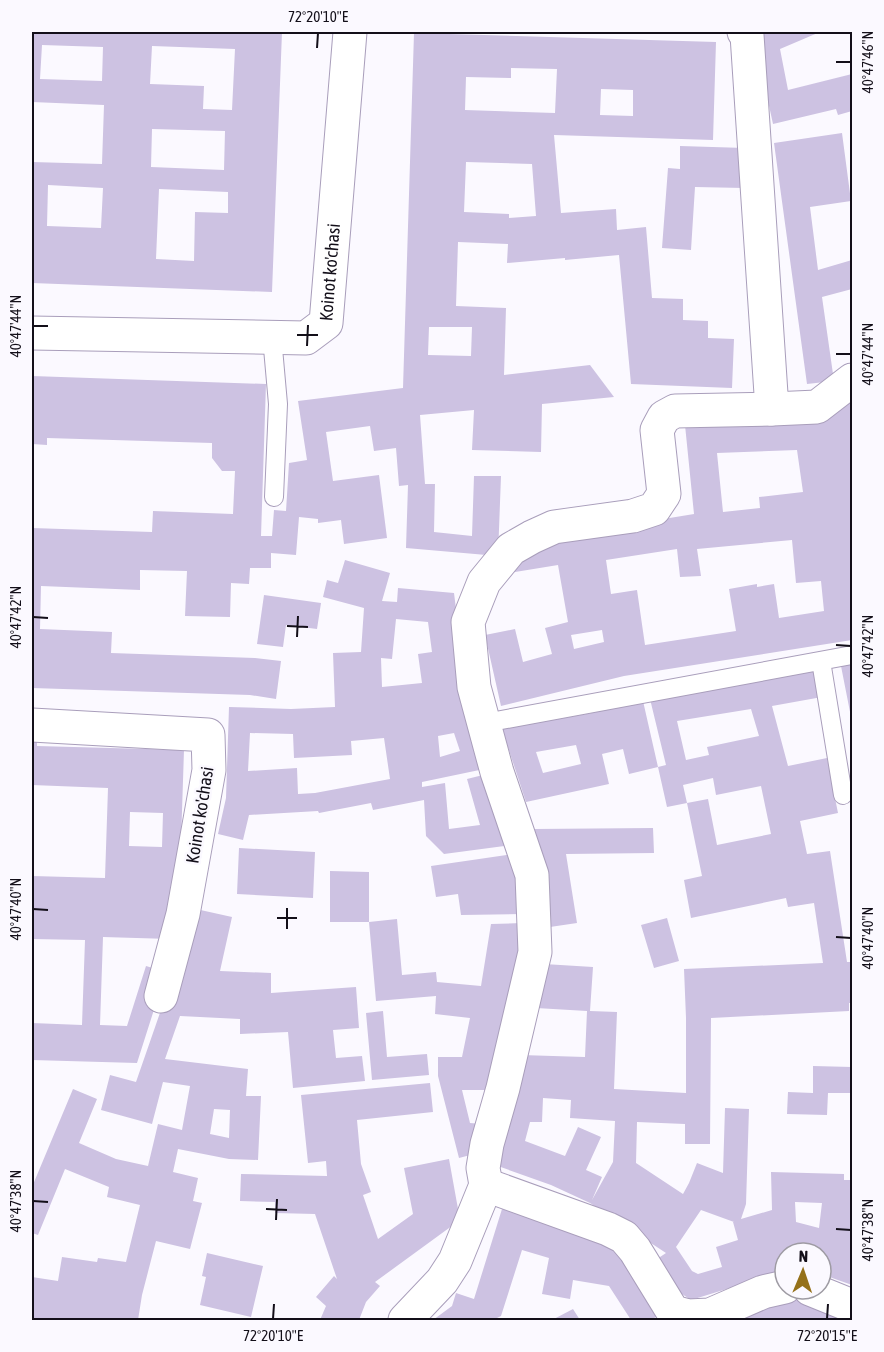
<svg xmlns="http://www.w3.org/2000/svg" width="884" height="1352" viewBox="0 0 884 1352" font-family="'Asap Condensed',sans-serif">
  <rect width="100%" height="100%" fill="#fbf9ff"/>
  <path fill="#cdc2e2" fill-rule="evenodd" d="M32,32H282L272,292L32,283V162L102,164L104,105L32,102ZM42,45L103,47L102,81L40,79ZM152,46L235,49L232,110L203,109L204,86L150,84ZM152,129L225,131L224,170L151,167ZM48,185L103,188L101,228L47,226ZM159,189L228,192V213L195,212L194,261L156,259Z
    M753,32H820L780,49L788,90L852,74V111L838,115L836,109L773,124Z
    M414,33L716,42L713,140L554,135L561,213L616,209L617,230L646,227L652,298L683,299V320L708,321V338L734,339L732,388L631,384L619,255L565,260V258L507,263L508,244L458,242L456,306L506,308L504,375L590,365L614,397L542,404L541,452L472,450L474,410L420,415L425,484H435L434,532L472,536L474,476H501L498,556L406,548L408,485L399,486L396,448L374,451L370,426L326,432L333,481L379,475L387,538L344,544L341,520L318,523V519L299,517L296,555L271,553V568H250L249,584L231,583L230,617L185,616L187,571L140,570V590L41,586L40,629L112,632L111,653L255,658L281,661L276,699L250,695L32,688V528L152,532L153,511L233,514L235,471H222L212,458V443L47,438V445L32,444V376L266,384L261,536H272L274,510L286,511L289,463L307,460L298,401L403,388ZM511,68L557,69L555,113L465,110L466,77L511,78ZM601,89L633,90V116L600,115ZM466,162L532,164L536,216L509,218V214L464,212ZM429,327H472L471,356L428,355Z
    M842,133L851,201L810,207L818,270L852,260V289L822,297L834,381L807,384L774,143Z
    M680,146L745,148L744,188L695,187L691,250L662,248L668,168L680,169Z
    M852,389V640L624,676L501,706L485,635L515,629L523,662L552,654L545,628L568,622L558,565L509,573L548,538L694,514L685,425ZM797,450L803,492L759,497L760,508L723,512L717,453ZM792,540L796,583L821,581L824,611L779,618L774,584L757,587V584L729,589L736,631L645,645L637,590L611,594L606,560L677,549L680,577L701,576L697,549ZM602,630L604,642L574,649L571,635Z
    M345,560L390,573L382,601L397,602L398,588L454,593L467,697L489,768L422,782V787L445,783L449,829L480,825L467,779L491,773L511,845L444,854L426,836L424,800L373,810L371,803L319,813L318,811L249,815L243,840L218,834L226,798L229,707L291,709L335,707L333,653L361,652L364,608L323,597L327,580L338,583ZM396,619L428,622L432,652L418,654L422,683L382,687L381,658L392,659ZM250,733L293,734L294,758L352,755L351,741L384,738L390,779L315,793L298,794L297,768L248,771ZM454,733L460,751L440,757L438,736Z
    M264,595L321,603L317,629L286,625L283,647L257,644Z
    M852,664V717H851L841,666Z
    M817,671L822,697L772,706L788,766L827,758L838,813L800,821L807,854L830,851L847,962H852V1003H849V1011L711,1018L710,1144H685V1124L637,1122L636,1163L683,1194L689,1183L697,1163L723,1173L725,1108L749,1109L746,1204L741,1219L772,1210L771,1172L844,1174V1180H852V1285L821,1274V1253H785V1271L691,1300L679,1292L657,1259L666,1253L590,1203L551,1185L495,1165L521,1055L585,1057L587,1011L536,1008L544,964L593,967L590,1011L617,1012L614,1089L686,1093V1018L684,969L823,963L814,903L788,907L786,898L691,918L684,880L702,876L687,803L708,799L717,845L771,834L761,786L716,795L713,778L683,785L687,803L667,807L658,767L666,765L650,699ZM751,709L759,736L707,747L709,755L686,760L677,721ZM543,1098L571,1100L570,1118L615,1121L613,1162L592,1200L602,1177L586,1170L601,1137L578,1127L565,1156L525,1141L530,1122H542ZM795,1202L822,1203L819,1228L796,1222ZM701,1210L734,1222H733L738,1240L716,1247L722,1267L698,1274L692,1271L676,1247Z
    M643,701L658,767L629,774L623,749L602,754L609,784L526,802L502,729L592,713ZM576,745L581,764L543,773L536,752Z
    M32,742H37V746L184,750L179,903L170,939L103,937L100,1025L127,1026L146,966L166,972L137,1063L32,1060V1023L82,1025L85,940L32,939V876L105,878L108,788L32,785ZM130,812L163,813L162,847L129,846Z
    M653,828L654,853L566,854L577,923L550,927L534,829Z
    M239,848L315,852L313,898L237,894Z
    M514,854L522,914L461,915L458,894L436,897L431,866Z
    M330,871L369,872V922L397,919L402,975L436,972L437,982L481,986L491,924L522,923L508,1022L493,1090H462L470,1123L482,1124L478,1153L459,1158L438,1076V1057H462L470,1018L435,1014L436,996L376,1001L369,922H330Z
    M196,909L232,917L220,971L271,973V993L356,987L359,1028L333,1030L336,1058L362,1056L365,1081L293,1088L288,1032L240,1034V1019L180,1016L165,1059L248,1069L246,1096H261L258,1160L229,1159L178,1149L173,1172L198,1178L193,1201L202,1203L190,1249L156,1241L142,1295L138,1320H32V1277L58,1281L62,1257L97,1262L98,1258L126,1262L140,1205L107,1197L109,1187L65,1169L38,1235L32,1233V1187L73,1089L97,1099L79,1143L116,1159L148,1166L158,1124L182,1130L190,1086L163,1082L152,1124L101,1110L110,1075L136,1082ZM214,1109L230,1110L229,1138L210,1134Z
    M667,918L679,961L654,968L641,925Z
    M383,1011L387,1057L427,1054L429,1075L372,1080L366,1013Z
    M813,1066L852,1067V1093H828L827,1115L787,1114L788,1092L813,1093Z
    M430,1083L433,1112L357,1120L361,1164L371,1192L363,1195L378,1239L413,1214L404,1168L449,1159L460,1220L375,1282L380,1286L366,1302L359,1320H320L326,1306L316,1297L334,1276L337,1279L315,1214L275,1213V1202L240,1201L241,1174L327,1176L326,1161L308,1163L301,1095Z
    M502,1209L581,1233L611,1238L661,1314L651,1320H631L609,1286L573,1280L570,1299L542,1294L549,1258L522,1250L501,1316L497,1318V1320H433L452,1306L456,1293L474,1299Z
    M207,1253L263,1266L251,1317L200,1305L206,1277L202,1276Z
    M794,1296L852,1320H743L770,1303Z
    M573,1309L580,1320H552Z"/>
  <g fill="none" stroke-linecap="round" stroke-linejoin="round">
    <defs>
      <path id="lane" d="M272,337L278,404L274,497
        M821,661L843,795
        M485,723L852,655"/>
      <g id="street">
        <path d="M744,32L747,35L772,409L817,407L852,380"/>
        <path id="s1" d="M32,333L306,338L326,323L350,32"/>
        <path d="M32,725L208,735L209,770L183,914L161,996"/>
        <path d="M486,1185L608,1229L624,1237L635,1250L673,1312L688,1316L710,1315L763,1292L785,1287"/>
        <path d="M810,1289L852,1306"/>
        <path d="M405,1320L442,1281L455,1261L486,1185L483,1168L487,1144L503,1088L535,952L532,875L497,772L474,687L468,622L484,582L511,549L532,537L554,527L633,516L654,509L664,494L657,430L664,417L675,411L772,409"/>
      </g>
    </defs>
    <use href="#lane" stroke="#a99ebb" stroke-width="20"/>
    <use href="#street" stroke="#a99ebb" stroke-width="35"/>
    <use href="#lane" stroke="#fff" stroke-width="18"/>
    <use href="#street" stroke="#fff" stroke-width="33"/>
  </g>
  <path fill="none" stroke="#130f19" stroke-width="2" d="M317,48L318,33M836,62H851M33,326H48M297,335H318M307,346L308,325M836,354H851M33,617L48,618M287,626L308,627M297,637L298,616M836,645L851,646M33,909L48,910M277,918H297M287,929V908M836,937L851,938M33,1201L48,1202M266,1209L287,1210M276,1220L277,1199M836,1229L851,1230M273,1319L274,1304M827,1319L828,1304"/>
  <g text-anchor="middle" stroke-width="5" stroke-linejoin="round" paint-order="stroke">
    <g font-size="18" fill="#130f19" stroke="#fbf9ff">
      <text dy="6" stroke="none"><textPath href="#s1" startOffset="350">Koinot ko'chasi</textPath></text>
      <text transform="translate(200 815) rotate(-81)" y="6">Koinot ko'chasi</text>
    </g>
  </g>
  <rect width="884" height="1352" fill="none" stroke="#fbf9ff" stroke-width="66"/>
  <g transform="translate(803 1271) rotate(2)"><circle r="28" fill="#fbf9ff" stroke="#9e9ba3" stroke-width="1.5"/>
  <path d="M0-4.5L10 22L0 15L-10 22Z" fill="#95711a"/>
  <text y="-9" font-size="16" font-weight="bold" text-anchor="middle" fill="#130f19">N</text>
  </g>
  <rect x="33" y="33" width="818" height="1286" fill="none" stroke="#130f19" stroke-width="2"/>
  <g font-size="15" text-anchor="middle" fill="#130f19">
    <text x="318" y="22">72°20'10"E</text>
    <text transform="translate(868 62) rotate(-90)" y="5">40°47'46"N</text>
    <text transform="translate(16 326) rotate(-90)" y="5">40°47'44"N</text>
    <text transform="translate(868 354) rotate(-90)" y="5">40°47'44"N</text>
    <text transform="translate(16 617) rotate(-90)" y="5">40°47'42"N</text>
    <text transform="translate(868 646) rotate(-90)" y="5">40°47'42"N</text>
    <text transform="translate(16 909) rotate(-90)" y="5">40°47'40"N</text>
    <text transform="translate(868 938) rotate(-90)" y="5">40°47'40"N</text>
    <text transform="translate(16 1201) rotate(-90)" y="5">40°47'38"N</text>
    <text transform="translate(868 1230) rotate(-90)" y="5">40°47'38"N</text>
    <text x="273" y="1341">72°20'10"E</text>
    <text x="827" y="1341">72°20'15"E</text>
  </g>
</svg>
